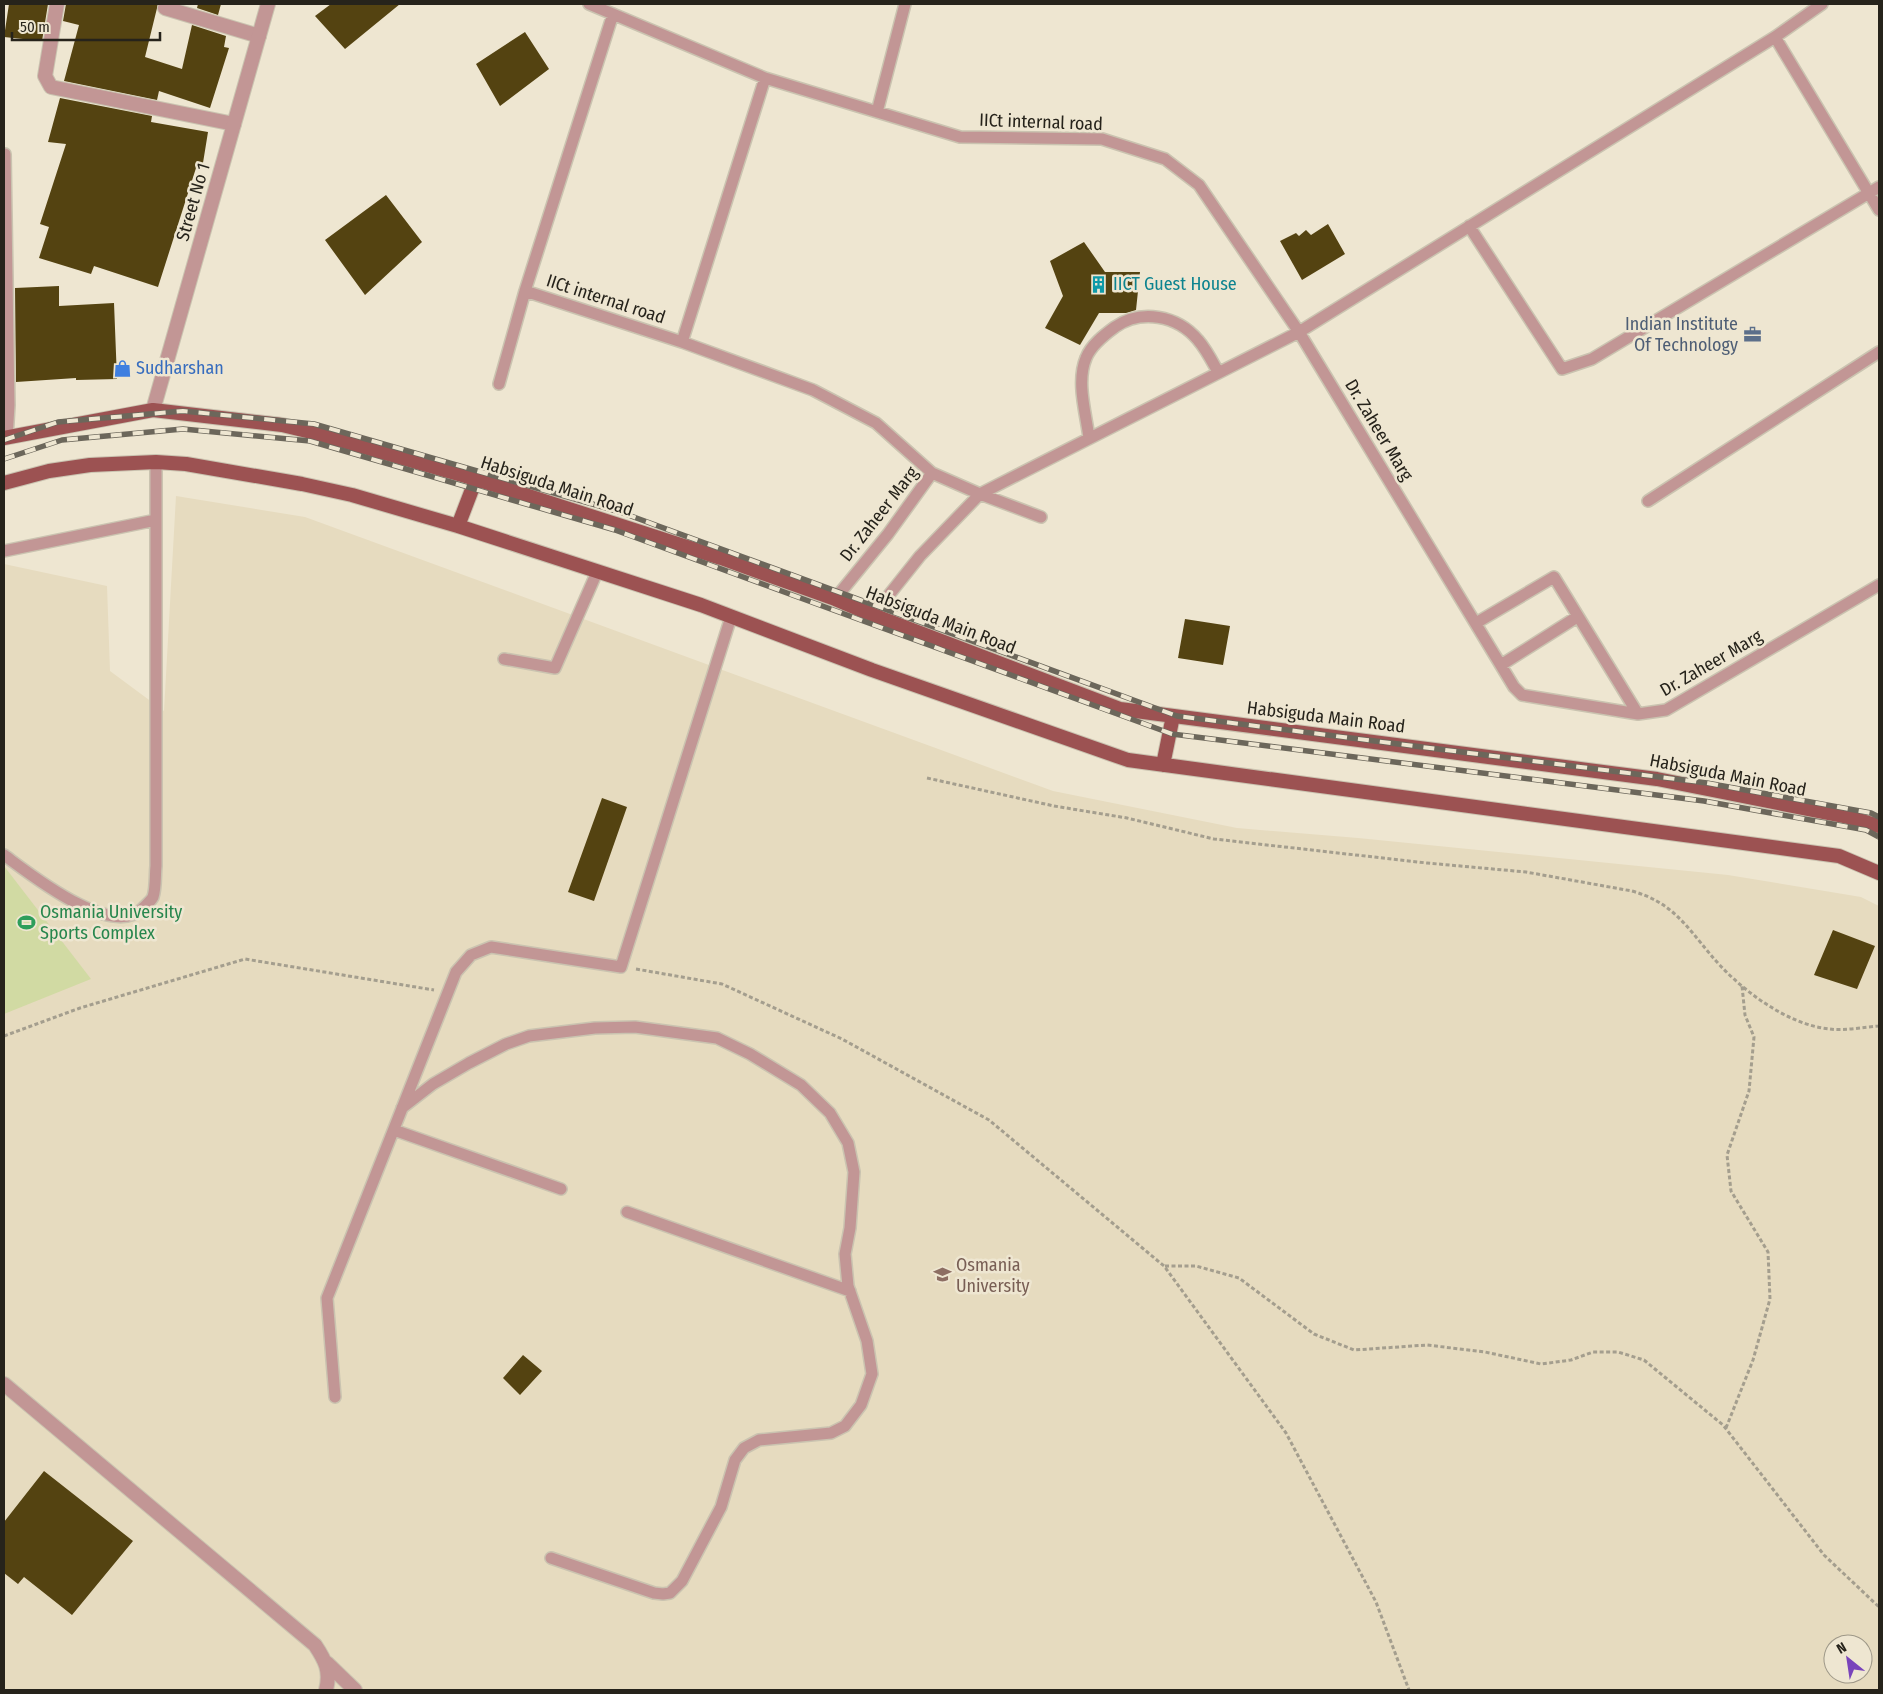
<svg xmlns="http://www.w3.org/2000/svg" width="1883" height="1694" viewBox="0 0 1883 1694" font-family="'Fira Sans Condensed',sans-serif">
  <rect width="100%" height="100%" fill="#eee6d1"/>
  <path fill="#e6dbbf" fill-rule="evenodd" d="M176,496L305,517L1053,791L1237,828L1358,838L1728,875L1861,897L1879,906V1690H4V564L107,586L110,671L164,711ZM1833,1644H1863V1674H1833Z"/>
  <path fill="#d1daa3" d="M4,866L91,979L4,1014Z"/>
  <path fill="#544311" d="M9,4H48L42,41L4,37Z
    M66,4H158L145,57L182,69L192,25L226,36L224,47L229,48L210,108L159,91L157,100L64,81L79,25L63,21Z
    M198,4H221L218,15L197,8Z
    M331,4H400L345,49L315,16Z
    M525,32L549,69L500,106L476,64Z
    M60,98L152,116L151,122L208,132L202,169L196,168L158,287L94,266L91,274L39,258L49,227L40,224L66,144L48,142Z
    M386,195L422,242L365,295L325,240Z
    M1328,224L1345,254L1302,280L1280,241L1296,233L1299,236L1306,230L1311,235Z
    M1084,242L1105,272H1140L1136,310L1126,313H1099L1080,345L1045,328L1063,296L1050,261Z
    M59,286V306L114,303L117,379L76,380V378L16,382L15,288Z
    M1185,619L1230,626L1223,665L1178,658Z
    M602,798L627,807L594,901L568,892Z
    M1833,930L1875,946L1857,989L1814,975Z
    M523,1355L542,1371L520,1395L503,1378Z
    M44,1471L133,1541L72,1615L24,1577L18,1584L4,1573V1522Z"/>
  <g fill="none" stroke-linecap="round" stroke-linejoin="round">
    <defs>
      <path id="service" d="M589,4L765,78L960,137L1102,139L1165,159L1199,185L1299,332L1775,37L1822,4
        M1775,37L1879,210
        M877,112L905,4
        M5,154L9,405L7,438
        M1469,226L1562,369L1592,359L1879,187
        M525,291L613,14
        M682,342L765,78
        M499,384L525,291L682,342L813,390L876,423L932,473
        M1089,438C1086,413 1076,382 1086,358C1091,345 1104,335 1115,327C1141,309 1177,315 1198,340C1206,349 1212,361 1218,372
        M1648,501L1879,352
        M4,551L156,520
        M835,599L888,534L932,473L980,494L1299,332L1514,687L1522,695L1638,714L1666,710L1879,585
        M873,615L920,556L980,494L1041,517
        M1476,623L1554,577L1638,714
        M504,659L555,668L597,572
        M1501,665L1577,617
        M4,855C30,874 112,940 143,908C146,905 151,901 153,897C156,888 155,875 156,866V462
        M402,1108L433,1084L469,1063L506,1044L529,1036L595,1028L635,1027L717,1038L750,1054L801,1085L830,1113L848,1143L854,1172L850,1228L845,1254L848,1286L867,1341L872,1374L861,1405L845,1426L831,1433L759,1440L744,1448L735,1460L721,1507L682,1581L670,1593L663,1594L654,1593L551,1558
        M394,1130L561,1189
        M627,1212L850,1291
        M335,1397L327,1298L456,972L471,955L491,947L621,967L731,617"/>
      <path id="minor" d="M57,4L45,76L51,87L234,124
        M165,8L259,36
        M4,1384L315,1645C325,1660 331,1671 326,1690
        M327,1663L355,1690"/>
      <path id="tertiary" d="M153,410L268,4"/>
      <path id="primary" d="M4,438L153,410L282,425L315,433L476,479L721,558L835,599L873,615L1120,709L1657,779L1848,817L1879,826
        M4,483L49,471L90,465L156,462L186,464L302,484L352,495L458,526L701,605L872,670L1128,760L1839,856L1879,873
        M458,526L476,479
        M1163,765L1173,716"/>
    </defs>
    <use href="#service" stroke="#cac3b0" stroke-width="14"/>
    <use href="#minor" stroke="#cac3b0" stroke-width="16"/>
    <use href="#tertiary" stroke="#cac3b0" stroke-width="16"/>
    <use href="#primary" stroke="#cac3b0" stroke-width="16"/>
    <path stroke="#a49e8e" stroke-width="3" stroke-dasharray="4 2.5" stroke-linecap="butt" d="M927,778L1054,806L1127,818L1214,839L1427,863L1526,872L1632,891C1671,902 1685,924 1710,954C1737,987 1786,1025 1830,1029C1845,1031 1864,1027 1879,1026
      M636,969L722,984L842,1039L989,1120L1164,1266L1286,1433L1376,1602L1409,1690
      M4,1036L80,1008L245,959L434,990
      M1165,1266H1196L1239,1278L1314,1334L1354,1350L1427,1345L1485,1352L1541,1364L1571,1360L1593,1352H1618L1644,1360L1723,1425L1824,1555L1879,1607
      M1726,1428L1753,1360L1770,1299L1768,1252L1731,1191L1727,1155L1749,1091L1754,1037L1745,1015L1742,986"/>
    <use href="#service" stroke="#c29695" stroke-width="11"/>
    <use href="#minor" stroke="#c29695" stroke-width="14"/>
    <use href="#tertiary" stroke="#c29695" stroke-width="14"/>
    <use href="#primary" stroke="#9c5252" stroke-width="14"/>
    <defs>
      <path id="rail" d="M4,440L58,422L183,411L314,424L620,512L1177,716L1707,783L1871,813L1879,817
        M4,459L62,440L183,429L310,441L615,530L1172,734L1704,801L1866,830L1879,837"/>
    </defs>
    <use href="#rail" stroke="#6c675b" stroke-width="5.5"/>
    <use href="#rail" stroke="#eee6d1" stroke-width="4" stroke-dasharray="11" stroke-linecap="butt"/>
  </g>
  <defs>
    <symbol id="building-bare" viewBox="-9 -9 18 18"><path d="M-4-6H4V6H1V3H-1V6H-4ZM-2.5-4.3h1.7v1.8h-1.7ZM.8-4.3h1.7v1.8H.8ZM-2.5-1h1.7V.8h-1.7ZM.8-1h1.7V.8H.8Z" fill="#0f9aa8" stroke="#eee6d1" stroke-width="2.5" paint-order="stroke"/></symbol>
    <symbol id="office-bare" viewBox="-9 -9 18 18"><path d="M-6-3h4V-5.5h4V-3h4V5H-6ZM-1-4.5V-3h2v-1.5ZM-6 0V1H6V0Z" fill="#5c6f8a" stroke="#eee6d1" stroke-width="2.5" paint-order="stroke"/></symbol>
    <symbol id="shop-bare" viewBox="-9 -9 18 18"><path d="M-5-2.5h2.3a2.7 3.5 0 0 1 5.4 0H5L5.5 6h-11ZM-1.5-2.5h3a1.5 2.3 0 0 0-3 0Z" fill="#3f7fe0" stroke="#eee6d1" stroke-width="2.5" paint-order="stroke"/></symbol>
    <symbol id="stadium-bare" viewBox="-9 -9 18 18"><path d="M0-5a6.5 5 0 1 0 0 10a6.5 5 0 1 0 0-10ZM-3.5-1.8h7v3.6h-7Z" fill="#2e9e5b" stroke="#eee6d1" stroke-width="2.5" paint-order="stroke"/></symbol>
    <symbol id="university-bare" viewBox="-9 -9 18 18"><path d="M0-5L7-2L0 1L-7-2ZM-4 1L0 2.5L4 1V4Q0 6-4 4Z" fill="#8d6e63" stroke="#eee6d1" stroke-width="2.5" paint-order="stroke"/></symbol>
  </defs>
  <g fill-rule="evenodd">
    <use href="#building-bare" x="1086" y="272" width="25" height="25"/>
    <use href="#office-bare" x="1740" y="322" width="25" height="25"/>
    <use href="#shop-bare" x="110" y="356" width="25" height="25"/>
    <use href="#stadium-bare" x="14" y="910" width="25" height="25"/>
    <use href="#university-bare" x="930" y="1262" width="25" height="25"/>
  </g>
  <g text-anchor="middle" stroke-width="5" stroke-linejoin="round" paint-order="stroke">
    <g font-size="18" fill="#26231b" stroke="#eee6d1">
      <text transform="translate(1041 122) rotate(2)" y="6">IICt internal road</text>
      <text transform="translate(193 202) rotate(-74)" y="6">Street No 1</text>
      <text transform="translate(606 299) rotate(18)" y="6">IICt internal road</text>
      <text transform="translate(1379 430) rotate(59)" y="6">Dr. Zaheer Marg</text>
      <text transform="translate(557 486) rotate(18)" y="6">Habsiguda Main Road</text>
      <text transform="translate(879 514) rotate(-52)" y="6">Dr. Zaheer Marg</text>
      <text transform="translate(941 620) rotate(21)" y="6">Habsiguda Main Road</text>
      <text transform="translate(1711 663) rotate(-30)" y="6">Dr. Zaheer Marg</text>
      <text transform="translate(1326 717) rotate(7)" y="6">Habsiguda Main Road</text>
      <text transform="translate(1728 775) rotate(11)" y="6">Habsiguda Main Road</text>
    </g>
    <g font-size="18" fill="#0d838f" stroke="#eee6d1" text-anchor="start">
      <text x="1113" y="290">IICT Guest House</text>
    </g>
    <g font-size="18" fill="#4e5e75" stroke="#eee6d1" text-anchor="end">
      <text x="1738" y="330">Indian Institute<tspan x="1738" dy="21">Of Technology</tspan></text>
    </g>
    <g font-size="18" fill="#366cbe" stroke="#eee6d1" text-anchor="start">
      <text x="136" y="374">Sudharshan</text>
    </g>
    <g font-size="18" fill="#27864d" stroke="#eee6d1" text-anchor="start">
      <text x="40" y="918">Osmania University<tspan x="40" dy="21">Sports Complex</tspan></text>
    </g>
    <g font-size="18" fill="#785e54" stroke="#eee6d1" text-anchor="start">
      <text x="956" y="1271">Osmania<tspan x="956" dy="21">University</tspan></text>
    </g>
  </g>
  <rect width="1883" height="1694" fill="none" stroke="#26231b" stroke-width="10"/>
  <g transform="translate(1848 1659) rotate(330)"><circle r="24" fill="#eee6d1" stroke="#9e9888"/>
  <path d="M0-4L9 19L0 12L-9 19Z" fill="#7943bb"/>
  <text y="-8" font-size="14" font-weight="bold" text-anchor="middle" fill="#26231b">N</text>
  </g>
  <path d="M12 32v8h148v-8" fill="none" stroke="#26231b" stroke-width="2.5"/>
  <text x="20" y="32" font-size="15" fill="#26231b" stroke="#eee6d1" stroke-width="4" paint-order="stroke">50 m</text>
</svg>
